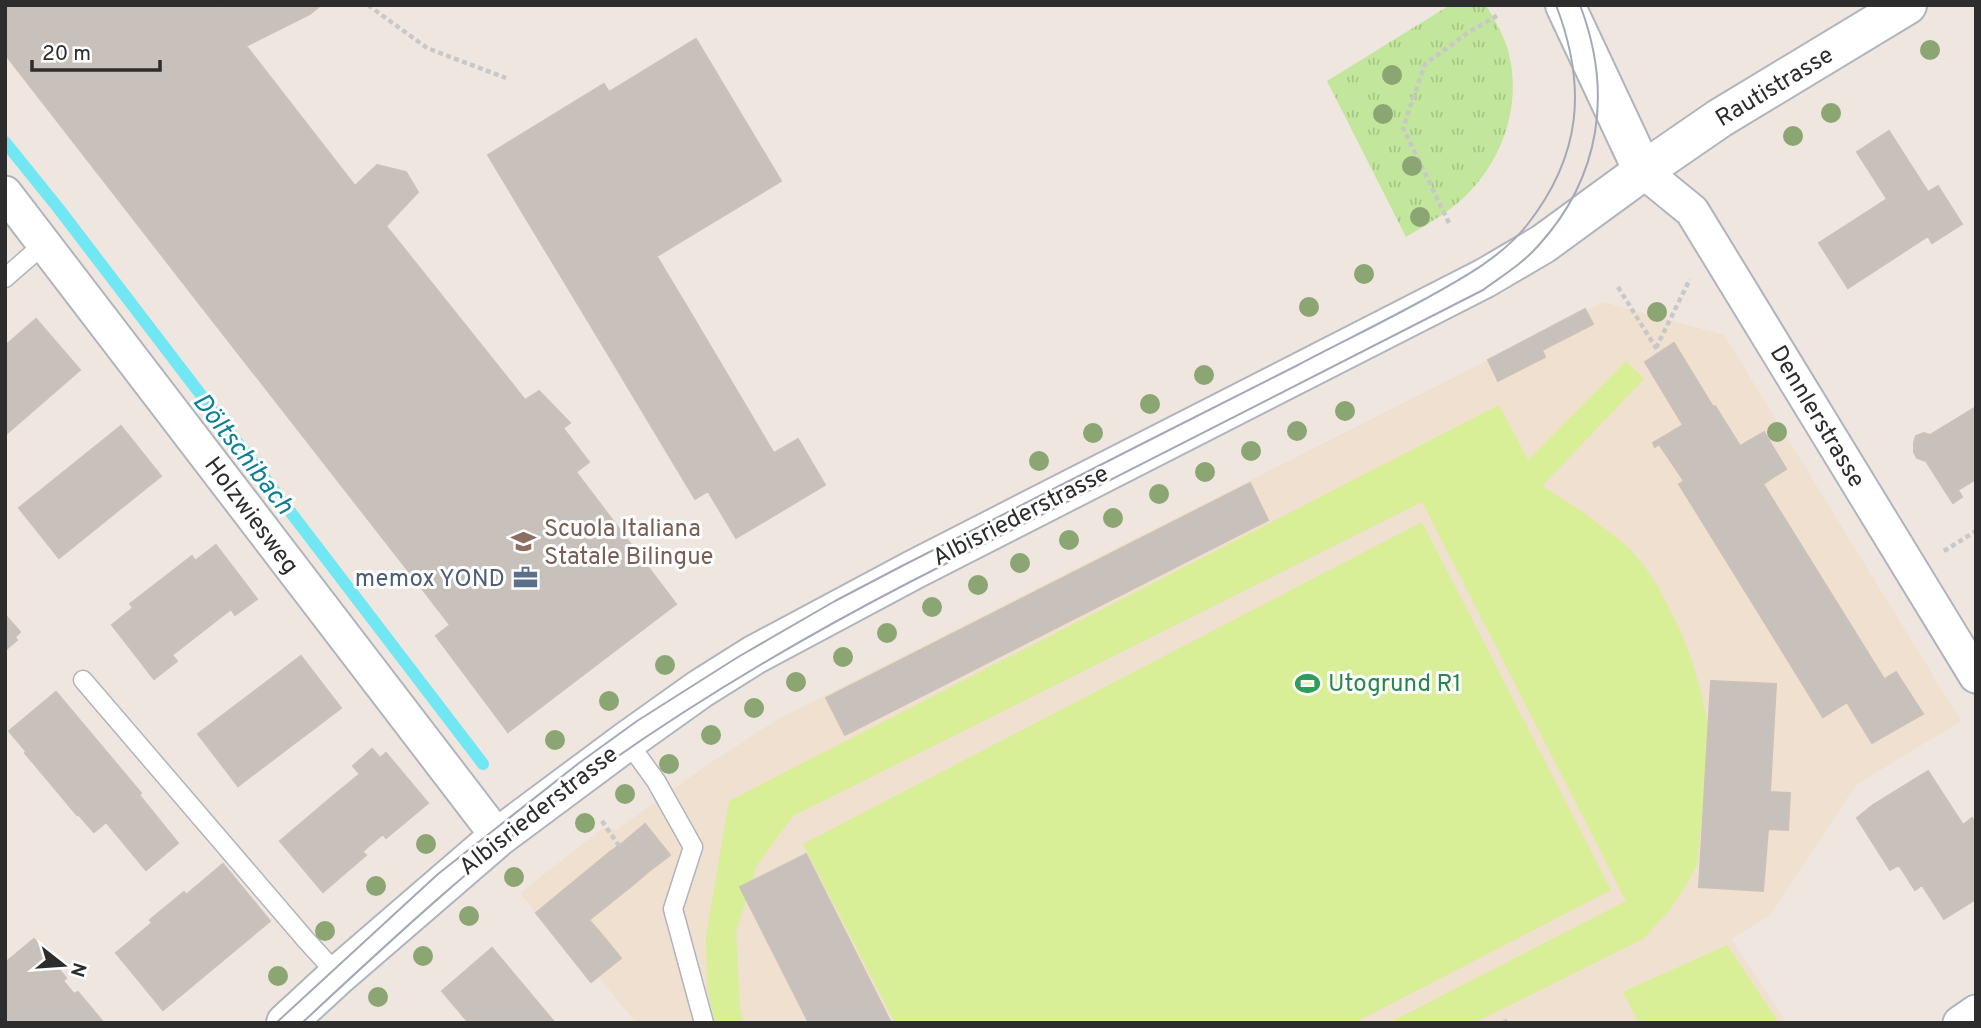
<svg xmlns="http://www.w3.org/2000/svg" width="1981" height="1028" viewBox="0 0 1981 1028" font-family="Overpass,sans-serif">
  <defs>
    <pattern id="grass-tufts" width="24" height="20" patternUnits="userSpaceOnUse" patternTransform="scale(1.75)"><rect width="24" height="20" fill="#c2e69b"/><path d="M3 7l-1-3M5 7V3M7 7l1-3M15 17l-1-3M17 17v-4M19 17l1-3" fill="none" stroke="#a7c686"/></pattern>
  </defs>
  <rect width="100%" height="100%" fill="#efe6e0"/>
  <path fill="#f0e0cf" d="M1603,302L1724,335L1961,721L1856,785L1770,915L1731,939L1787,1023H636L599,977L591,982L520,893L603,828L616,830L703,768L776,720Z"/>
  <path fill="url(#grass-tufts)" d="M1450,5H1486C1495,21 1505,37 1509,54C1522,108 1501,165 1460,201C1444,215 1424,226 1406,237L1327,81Z"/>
  <path fill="#d8ee97" d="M1626,361L1644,379L1542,486L1580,510L1626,545L1643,564L1658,587L1681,632L1692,661L1702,695L1710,735L1697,865L1684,889L1668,912L1643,939L1474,1023H1389L1626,901L1422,502L793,816L757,865L736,932L740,1008L744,1023H715L707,987L706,936L729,801L1499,405L1528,460Z
    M1422,522L1611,890L1354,1023H895L803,844Z
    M1727,945L1779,1023H1639L1623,992Z"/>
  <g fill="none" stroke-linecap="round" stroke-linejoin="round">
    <path stroke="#71e7f3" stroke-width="12" d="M5,142L59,209L483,764"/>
  </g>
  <path fill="#c8c1bb" stroke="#cbc1b9" stroke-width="2" d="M5,5H227L219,11L355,186L202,307L5,54Z
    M227,5H321L310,14L246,46L219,11Z
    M696,39L781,181L695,233L609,92Z
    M604,84L695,233L657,256L603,167L524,215L488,155Z
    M1889,131L1928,192L1938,186L1962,224L1932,243L1928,236L1848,288L1819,243L1887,199L1857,152Z
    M377,165L406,172L418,192L386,226L525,400L539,391L570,423L396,555L202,307L355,186Z
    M603,167L696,322L617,369L524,215Z
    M1585,309L1593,324L1542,350L1545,357L1498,381L1488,360Z
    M36,319L80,370L5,435V346Z
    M696,322L773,452L695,499L617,369Z
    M1674,343L1713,407L1683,425L1645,362Z
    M1715,406L1740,446L1764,432L1786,469L1763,484L1884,679L1823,717L1679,484L1684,481L1659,444L1655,447L1653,443Z
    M1976,407V479L1958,490L1962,497L1953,503L1926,461L1917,458L1914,452V443L1916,436L1924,433L1930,435Z
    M121,426L161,476L59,558L19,508Z
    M563,428L589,462L576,472L676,604L508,732L436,636L450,625L396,555Z
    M798,439L825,485L736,538L708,491Z
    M1250,483L1268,520L845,735L826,698Z
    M216,545L257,599L235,615L231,609L172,655L177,661L154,679L112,625L133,608L130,604L192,556L195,561Z
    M5,615L20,632L15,637L17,640L5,650Z
    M301,656L341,708L238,786L198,734Z
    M1896,672L1923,714L1872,743L1847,702Z
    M1711,681L1776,684L1770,792L1790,793L1788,830L1768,829L1763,891L1699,887Z
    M56,692L141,793L94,832L78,814L77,815L25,753L26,751L9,731Z
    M372,749L380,758L386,753L428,803L386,838L383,834L371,844L332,797L360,774L353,766Z
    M1928,771L1963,825L1972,818L1976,824V899L1944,919L1922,885L1915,890L1899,865L1890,870L1857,818L1873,805Z
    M139,795L178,843L146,870L106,822Z
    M332,797L371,844L362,852L366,855L323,892L280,841Z
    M645,824L670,855L649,871L625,841Z
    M625,841L649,871L635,883L610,852Z
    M610,852L635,883L560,943L536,913Z
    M806,854L891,1023H809L740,887Z
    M223,864L270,921L163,1010L116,953L152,923L150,920L184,892L186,895Z
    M589,920L597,929L567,952L560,943Z
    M597,929L621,958L591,982L567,952Z
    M34,939L66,978L63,981L74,994L78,992L103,1022L5,1023V963Z
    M492,948L555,1023H469L442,991Z"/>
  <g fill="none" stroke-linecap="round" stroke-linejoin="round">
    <defs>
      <path id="service" d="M5,278L44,244
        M83,680L306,940L338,975
        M627,741L656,781L693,847L673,909L704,1023"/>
      <path id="minor" d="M1643,171L1692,211L1976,676
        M5,193L498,837
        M1960,1023L1976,1012"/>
      <path id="tertiary" d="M1643,171L1720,118L1907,5"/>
      <path id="secondary" d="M286,1023L338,975L498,837L627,741L700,689L754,655L915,569L1485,278L1543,244L1643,171L1565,5"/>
    </defs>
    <use href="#service" stroke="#b0b5bd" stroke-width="21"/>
    <use href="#minor" stroke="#b0b5bd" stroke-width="37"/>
    <use href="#tertiary" stroke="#b0b5bd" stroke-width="42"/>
    <use href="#secondary" stroke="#b0b5bd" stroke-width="42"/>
    <path stroke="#c8c8c8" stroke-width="4.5" stroke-dasharray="5 3.5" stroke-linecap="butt" d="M368,5L427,48L506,78
      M1449,223L1403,128L1425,64L1469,32L1500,14
      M1618,287L1656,348L1658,353
      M1656,348L1690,279
      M1944,551L1976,531
      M602,821L619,846
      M1503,1023L1509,1020L1510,1023"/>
    <use href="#service" stroke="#fff" stroke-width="18"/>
    <use href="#minor" stroke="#fff" stroke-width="33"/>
    <use href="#tertiary" stroke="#fff" stroke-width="38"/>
    <use href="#secondary" stroke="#fff" stroke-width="38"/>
    <path stroke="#a2a9b8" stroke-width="2" d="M276,1023L438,874L579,763L637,721L738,657L835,601L900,567C1033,499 1165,432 1298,365C1340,343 1383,322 1425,299C1461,279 1502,257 1527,225C1582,155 1587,86 1556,5
      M302,1023C393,938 486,852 587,778C690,704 796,641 908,583L1483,290C1502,276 1522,264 1538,246C1601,177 1613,92 1580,5"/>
  </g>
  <g fill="#8ba573">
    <circle cx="1930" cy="50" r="10"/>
    <circle cx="1392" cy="75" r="10"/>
    <circle cx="1831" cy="113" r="10"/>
    <circle cx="1383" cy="114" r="10"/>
    <circle cx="1793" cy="136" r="10"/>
    <circle cx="1412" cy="166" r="10"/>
    <circle cx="1420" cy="217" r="10"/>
    <circle cx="1364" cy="274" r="10"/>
    <circle cx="1309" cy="307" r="10"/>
    <circle cx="1657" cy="312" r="10"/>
    <circle cx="1204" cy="375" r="10"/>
    <circle cx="1150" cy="404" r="10"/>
    <circle cx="1345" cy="411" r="10"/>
    <circle cx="1297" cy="431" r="10"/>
    <circle cx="1777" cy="432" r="10"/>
    <circle cx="1093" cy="433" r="10"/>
    <circle cx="1251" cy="451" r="10"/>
    <circle cx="1039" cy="461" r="10"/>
    <circle cx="1205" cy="472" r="10"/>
    <circle cx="1159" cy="494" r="10"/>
    <circle cx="1113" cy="518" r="10"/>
    <circle cx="1069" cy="540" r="10"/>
    <circle cx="1020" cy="563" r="10"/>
    <circle cx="978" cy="585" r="10"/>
    <circle cx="932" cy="607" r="10"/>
    <circle cx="887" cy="633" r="10"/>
    <circle cx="843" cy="657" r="10"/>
    <circle cx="665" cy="665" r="10"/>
    <circle cx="796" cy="682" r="10"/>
    <circle cx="609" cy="701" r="10"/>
    <circle cx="754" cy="708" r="10"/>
    <circle cx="711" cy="735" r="10"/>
    <circle cx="555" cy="740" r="10"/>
    <circle cx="669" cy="764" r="10"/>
    <circle cx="625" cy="794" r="10"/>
    <circle cx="585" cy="823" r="10"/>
    <circle cx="426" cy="844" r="10"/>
    <circle cx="514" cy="877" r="10"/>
    <circle cx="376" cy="886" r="10"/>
    <circle cx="469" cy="916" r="10"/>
    <circle cx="325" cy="931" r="10"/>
    <circle cx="423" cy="956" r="10"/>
    <circle cx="278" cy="976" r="10"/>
    <circle cx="378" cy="997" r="10"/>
  </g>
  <defs>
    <symbol id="school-bare" viewBox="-9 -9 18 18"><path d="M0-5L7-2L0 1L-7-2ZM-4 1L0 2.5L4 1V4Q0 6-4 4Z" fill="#8d6e63" stroke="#fff" stroke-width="2.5" paint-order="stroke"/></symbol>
    <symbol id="office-bare" viewBox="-9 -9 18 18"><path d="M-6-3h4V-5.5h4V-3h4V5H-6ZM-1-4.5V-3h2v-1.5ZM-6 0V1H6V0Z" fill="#5c6f8a" stroke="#fff" stroke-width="2.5" paint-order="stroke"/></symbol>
    <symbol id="stadium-bare" viewBox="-9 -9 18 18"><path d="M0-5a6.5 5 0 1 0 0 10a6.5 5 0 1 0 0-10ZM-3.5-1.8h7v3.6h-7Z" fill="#2e9e5b" stroke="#fff" stroke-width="2.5" paint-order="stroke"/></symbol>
  </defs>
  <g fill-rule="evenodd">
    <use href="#school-bare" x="506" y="524" width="35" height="35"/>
    <use href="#office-bare" x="508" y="560" width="35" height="35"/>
    <use href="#stadium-bare" x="1290" y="666" width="35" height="35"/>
  </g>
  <g text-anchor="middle" stroke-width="6" stroke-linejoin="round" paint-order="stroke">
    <g font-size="24" fill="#2d2d2d" stroke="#fff">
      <text transform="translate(1774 86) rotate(-31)" y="8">Rautistrasse</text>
      <text transform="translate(1818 416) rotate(59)" y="8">Dennlerstrasse</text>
      <text transform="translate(252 515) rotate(53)" y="8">Holzwiesweg</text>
      <text transform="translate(1020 515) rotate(-27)" y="8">Albisriederstrasse</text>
      <text transform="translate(538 810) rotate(-38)" y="8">Albisriederstrasse</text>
    </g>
    <g font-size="24" fill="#785e54" stroke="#fff" text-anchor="start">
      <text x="544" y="536">Scuola Italiana<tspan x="544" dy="28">Statale Bilingue</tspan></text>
    </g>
    <g font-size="24" fill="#4e5e75" stroke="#fff" text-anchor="end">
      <text x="505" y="586">memox YOND</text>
    </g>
    <g font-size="24" fill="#27864d" stroke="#fff" text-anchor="start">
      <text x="1328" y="691">Utogrund R1</text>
    </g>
    <g font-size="26" font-style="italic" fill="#0a7f96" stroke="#fff">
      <text transform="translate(244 453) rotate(52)" y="9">Döltschibach</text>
    </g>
  </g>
  <rect width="1981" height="1028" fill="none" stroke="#2d2d2d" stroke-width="14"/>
  <g transform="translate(63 965) rotate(107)" stroke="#ffffff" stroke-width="5" paint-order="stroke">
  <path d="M0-5L12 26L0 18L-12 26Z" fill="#2d2d2d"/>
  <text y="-10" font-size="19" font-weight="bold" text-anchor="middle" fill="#2d2d2d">N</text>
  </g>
  <path d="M32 60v10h128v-10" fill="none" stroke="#2d2d2d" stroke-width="3.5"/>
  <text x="42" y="60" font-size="21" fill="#2d2d2d" stroke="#ffffff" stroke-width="5" paint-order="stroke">20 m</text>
</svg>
